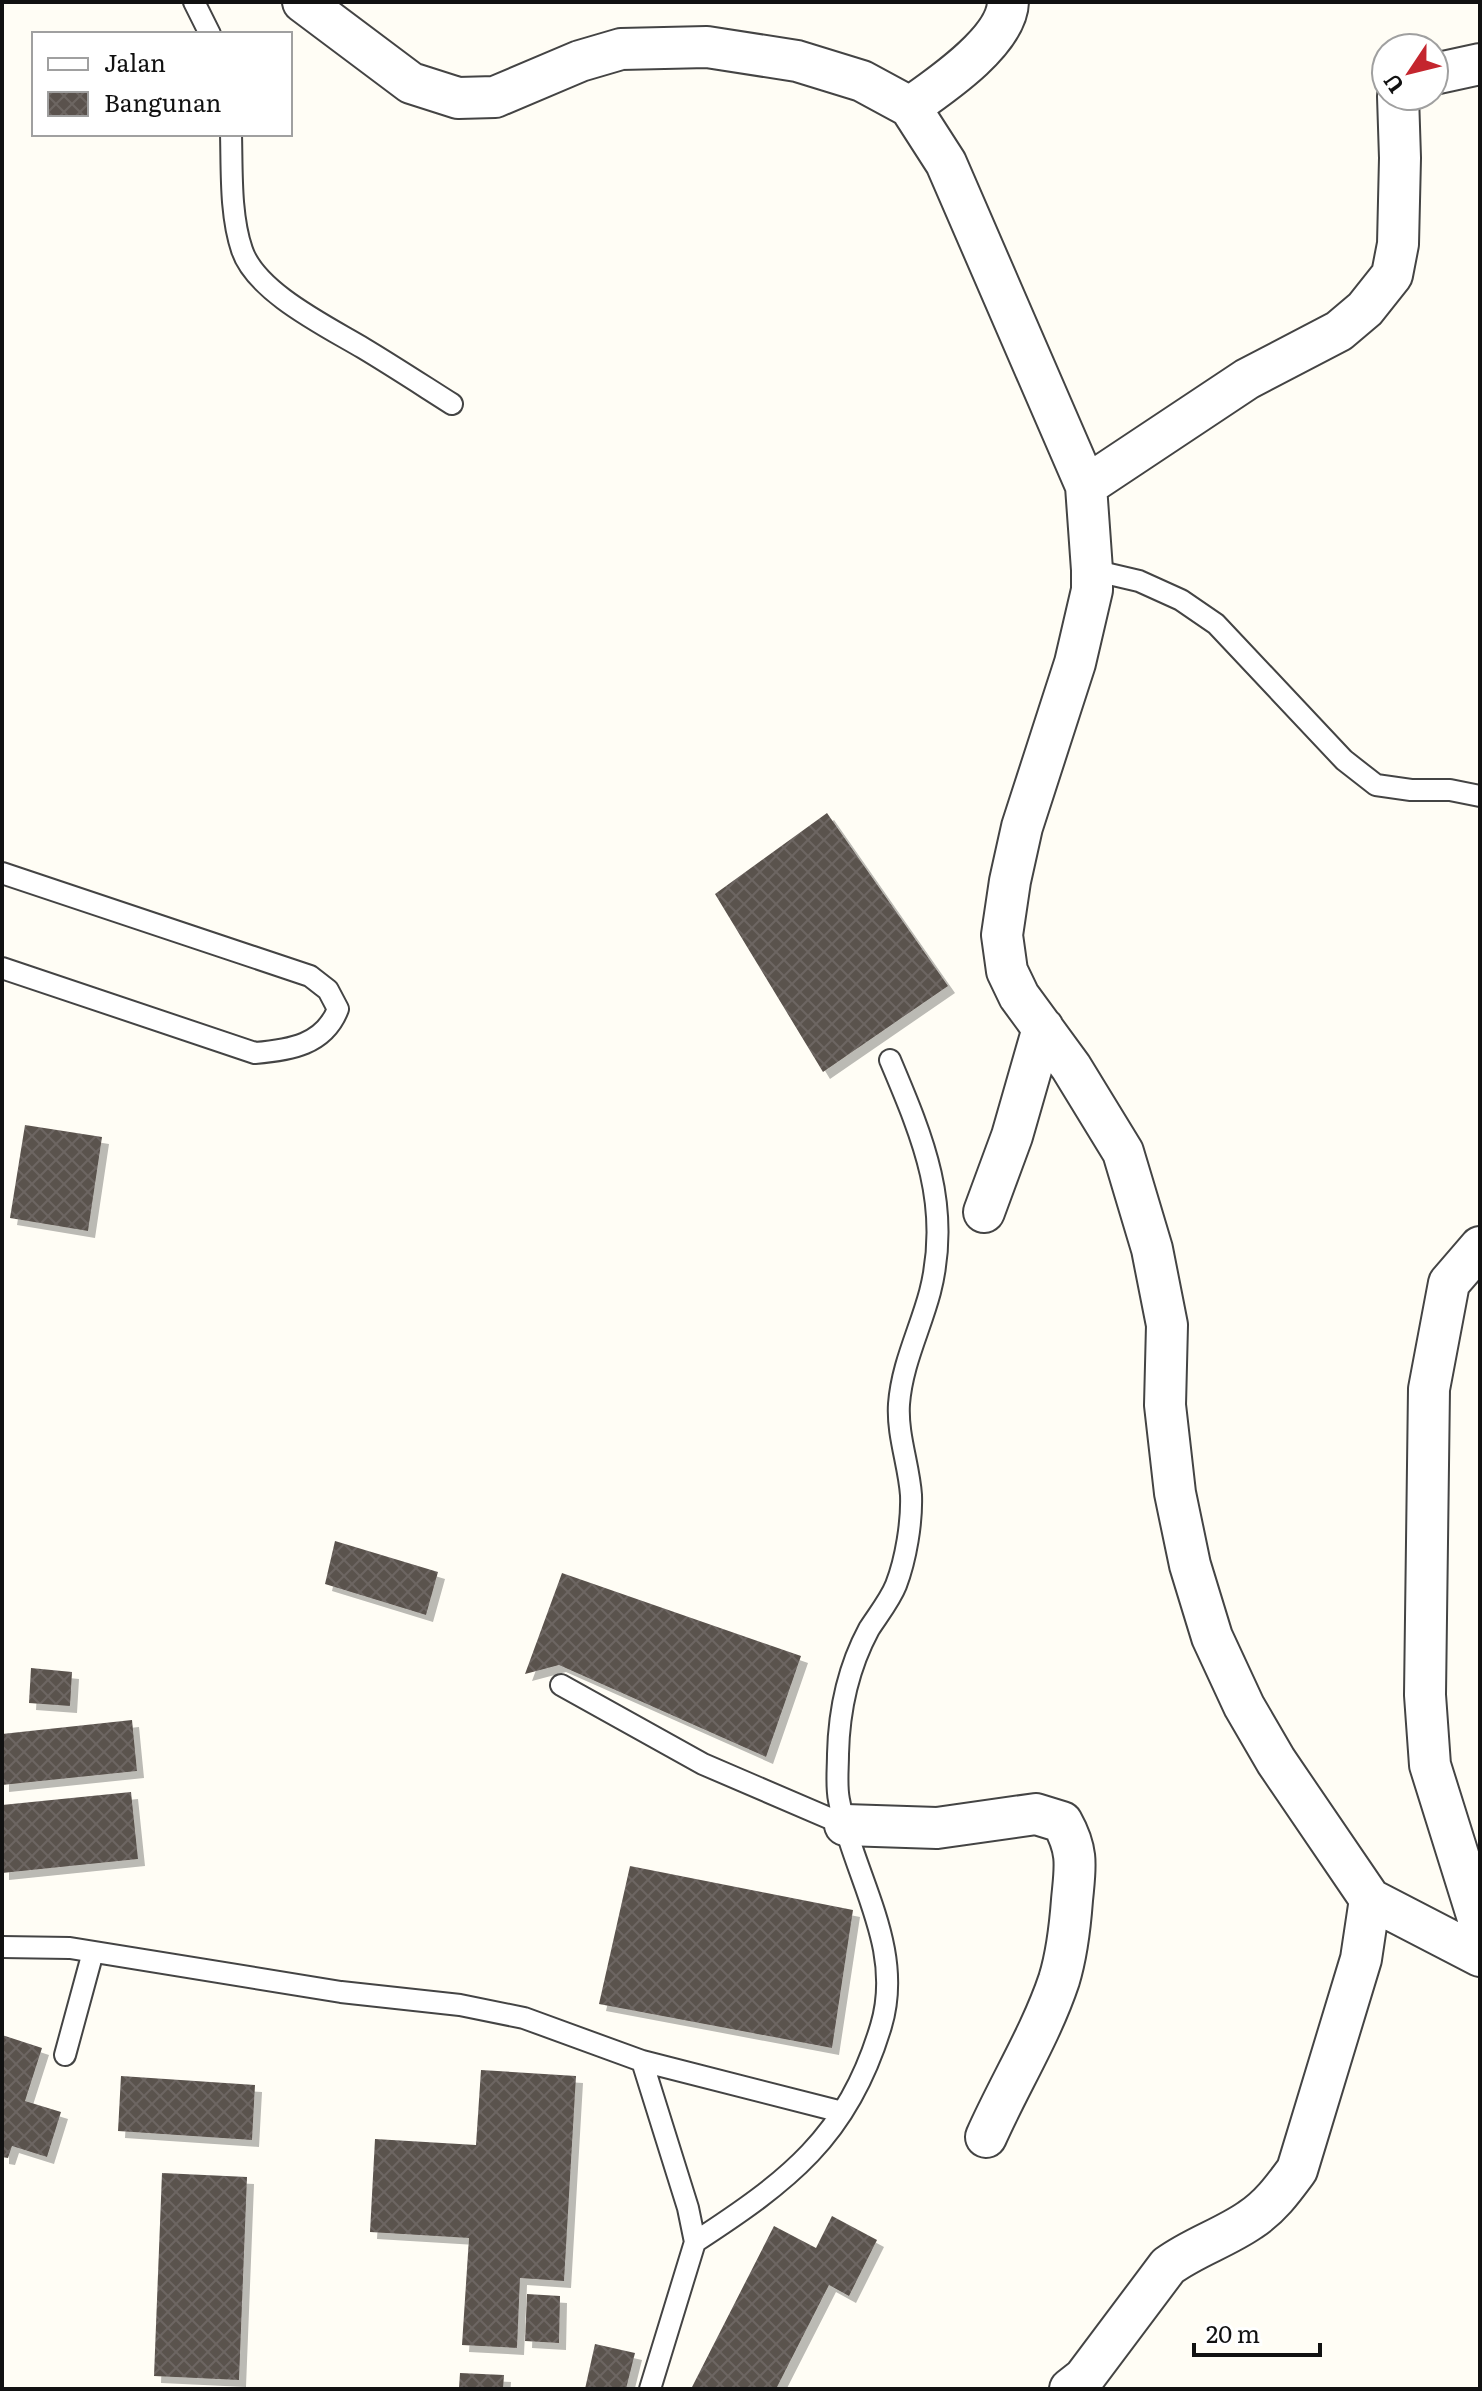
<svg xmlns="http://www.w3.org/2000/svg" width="1482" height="2391" viewBox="0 0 1482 2391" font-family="Literata,serif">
  <defs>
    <pattern id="building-cross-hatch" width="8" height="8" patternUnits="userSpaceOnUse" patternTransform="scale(2)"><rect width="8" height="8" fill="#5a524d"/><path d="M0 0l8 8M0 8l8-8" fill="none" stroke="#6d6662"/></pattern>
    <filter id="shadow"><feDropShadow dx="7" dy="7" stdDeviation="0" flood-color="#0004"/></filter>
  </defs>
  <rect width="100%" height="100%" fill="#fffdf5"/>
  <path fill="url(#building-cross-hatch)" filter="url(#shadow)" d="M827,813L948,986L823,1072L715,894Z
    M25,1125L102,1137L88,1231L10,1218Z
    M335,1541L438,1572L426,1615L325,1584Z
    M562,1573L801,1656L766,1757L559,1665L525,1674Z
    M31,1668L72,1672L70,1706L29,1703Z
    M132,1720L137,1771L2,1785V1734Z
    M131,1792L138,1859L2,1873V1805Z
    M630,1866L853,1910L832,2048L599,2004Z
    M2,2035L42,2048L25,2101L61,2112L47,2157L12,2146L8,2158L2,2157Z
    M481,2070L576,2076L564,2281L520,2278L517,2348L462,2345L469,2238L370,2232L375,2139L476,2145Z
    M121,2076L255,2085L252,2140L118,2131Z
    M162,2173L247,2177L239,2380L154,2376Z
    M832,2216L877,2240L849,2296L829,2285L776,2389H691L774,2226L816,2248Z
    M527,2294L560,2296L559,2343L525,2341Z
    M595,2344L635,2353L626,2389H585Z
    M460,2373L504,2375L503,2389H459Z"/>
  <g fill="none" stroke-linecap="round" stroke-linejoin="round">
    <defs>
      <path id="lane" d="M194,2L210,34
        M231,134C232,170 230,215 242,250C256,292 326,326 363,348C393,366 422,385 452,404
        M1092,570L1139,581L1181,600L1216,624L1344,760L1376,785L1411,790H1450L1480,796
        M2,873L310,976L328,990L338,1009C324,1045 290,1050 255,1053L2,968
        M561,1685L703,1764L845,1825
        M2,1947L70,1948L341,1992L460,2005L524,2018L642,2061L688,2208L695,2242L650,2389
        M65,2055L93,1952
        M642,2061L842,2112
        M695,2242C787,2182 848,2137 881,2026C905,1946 853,1877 839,1800C836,1786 838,1769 838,1754C839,1710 848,1668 869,1629C878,1615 890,1600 896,1585C906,1559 912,1522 911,1495C909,1465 897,1435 899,1404C902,1364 920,1330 930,1292C952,1206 923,1138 890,1060"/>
      <path id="street" d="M303,2L411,83L458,98L495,97L580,61L621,49L707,47L797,61L862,81L910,107L946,163L1086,486L1092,570V590L1075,663L1022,827L1010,881L1002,935L1007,971L1019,996L1071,1067L1123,1152L1152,1249L1167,1325L1165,1405L1175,1493L1190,1565L1212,1637L1244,1706L1276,1761L1370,1899L1361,1959L1297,2170C1283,2189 1270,2207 1250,2220C1224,2238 1194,2247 1168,2266L1084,2378L1070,2389
        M1434,74L1480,64
        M910,107C940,86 1007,41 1008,2
        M1086,486L1247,379L1339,331L1365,309L1392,275L1398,244L1400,158L1398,96
        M984,1212L1012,1136L1043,1028
        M1480,1247L1449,1283L1429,1389L1425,1695L1430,1765L1480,1925
        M845,1825L937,1828L1036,1814L1062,1822C1079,1852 1075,1868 1072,1900C1070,1927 1067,1954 1059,1980C1041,2034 1009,2085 986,2137
        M1370,1899L1480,1956"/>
    </defs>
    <use href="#lane" stroke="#444" stroke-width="24"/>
    <use href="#street" stroke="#444" stroke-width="44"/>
    <use href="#lane" stroke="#fff" stroke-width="20"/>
    <use href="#street" stroke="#fff" stroke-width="40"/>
  </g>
  <rect width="1482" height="2391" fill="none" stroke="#111111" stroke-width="8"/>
  <rect x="32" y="32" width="260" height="104" fill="#ffffff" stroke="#a0a0a0" stroke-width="2"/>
  <rect x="48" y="58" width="40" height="12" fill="#ffffff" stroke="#a0a0a0" stroke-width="2"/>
  <text x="104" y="72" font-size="24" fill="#111111">Jalan</text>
  <rect x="48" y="92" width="40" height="24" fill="url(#building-cross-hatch)" stroke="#a0a0a0" stroke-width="2"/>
  <text x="104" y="112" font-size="24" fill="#111111">Bangunan</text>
  <g transform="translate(1410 72) rotate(235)"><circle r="38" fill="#ffffff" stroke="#a0a0a0" stroke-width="2"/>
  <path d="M0-6L14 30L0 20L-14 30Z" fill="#c4262e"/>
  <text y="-12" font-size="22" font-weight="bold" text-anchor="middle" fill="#111111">U</text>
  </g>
  <path d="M1194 2343v12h126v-12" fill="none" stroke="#111111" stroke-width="4"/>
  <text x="1206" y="2343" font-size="24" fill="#111111" stroke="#ffffff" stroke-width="6" paint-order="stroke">20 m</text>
</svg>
